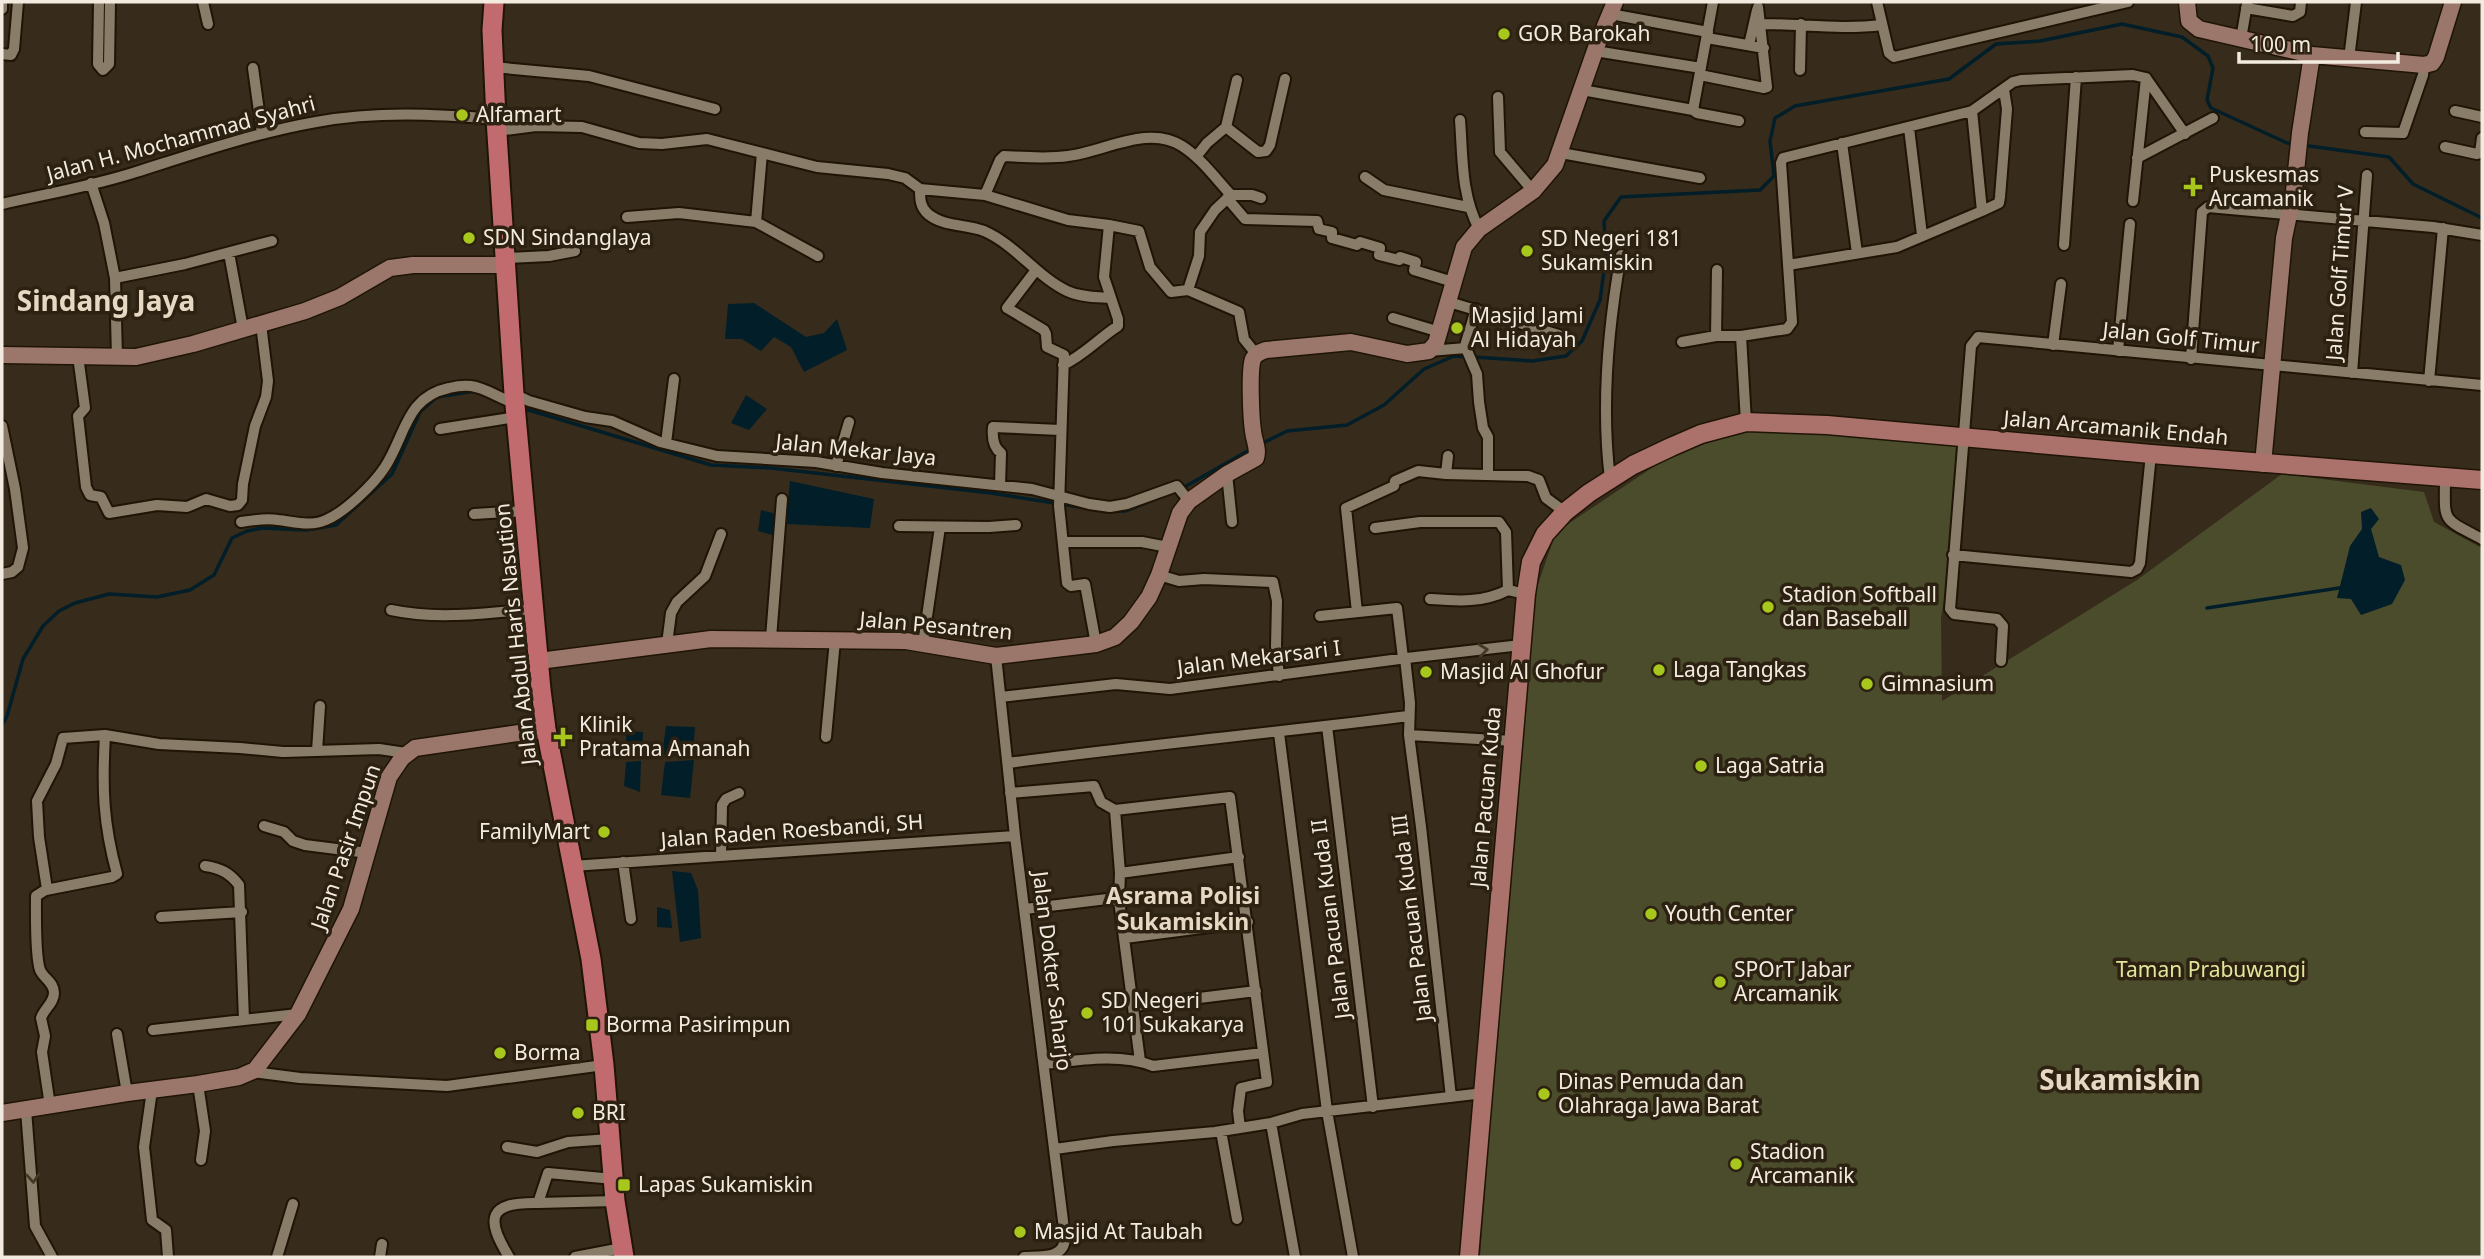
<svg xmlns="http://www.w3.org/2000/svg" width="2484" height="1259" viewBox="0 0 2484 1259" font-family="'Noto Sans',sans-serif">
  <rect width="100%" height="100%" fill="#372c1b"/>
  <path fill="#4a4c2c" d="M1746,425L1961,442L1953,555L1941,617L1942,701L2137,580L2282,474L2424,492L2434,522L2482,548V1257H1480L1519,742L1535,593L1556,532L1701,435Z"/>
  <path fill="#021e29" d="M754,303L806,337L824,333L837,319L847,350L804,372L791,347L774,337L761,351L742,339H725L728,304Z
    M746,395L767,409L749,430L731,423Z
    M790,481L874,499L870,528L786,524Z
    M2371,508L2379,519L2371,529L2379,557L2401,565L2405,580L2392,604L2361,615L2351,599L2337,598L2350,546L2362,529L2361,512Z
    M761,510L777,514L776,536L758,531Z
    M666,726L695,727L693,757L662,755Z
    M626,731L643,732L642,755L626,756Z
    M694,760L690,798L661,795L665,762Z
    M641,761L640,792L624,786L626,762Z
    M672,871L691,873L698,890L701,938L680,942Z
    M657,907L670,910L672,928L657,927Z"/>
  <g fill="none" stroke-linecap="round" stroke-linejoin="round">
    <path stroke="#021e29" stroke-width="3.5" d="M2302,145L2389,157L2413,184L2482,218
      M1474,357L1532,361L1566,356L1582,341L1600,300L1606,256L1604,221L1621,197L1760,190L1774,176L1770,141L1775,118L1795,106L1949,79L1996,44L2040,41L2122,24L2182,37L2208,56L2213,68L2207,100L2211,108L2287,143L2295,144
      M522,408L711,465L771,468L991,493L1105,511
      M1261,444L1287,431L1347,425L1384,405L1424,369L1454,356L1466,357
      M1181,489L1251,449
      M1116,511H1125L1148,502
      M2207,608L2339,588
      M2,725L7,716L23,659L43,626L59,611L75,603L109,594L157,597L190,590L214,575L232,538L247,531L262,528L306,530L336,525L392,474L420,412L437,397L475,391"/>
    <defs>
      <path id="street" d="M99,2L98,64L103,70L109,64L110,2
        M203,2L208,24
        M1877,2L1889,53L1894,57L2128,2
        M2246,8L2293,16L2300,12L2301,2
        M2,9V2
        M1610,14L1708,32
        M1761,24C1802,24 1841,30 1882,25
        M1707,38L1764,48
        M2241,39L2247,4
        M1749,45L1757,10
        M1595,51L1701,68
        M2,54L11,55L14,49L18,2
        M2349,59L2356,2
        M493,67L589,76L715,109
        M253,68L262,133
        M1800,70L1801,24
        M1700,75L1764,88L1767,87L1758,7
        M2146,78L2185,134
        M1582,90L1693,110L1697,113L1739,121
        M1498,97L1500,152L1533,191
        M1693,110L1713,2
        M2455,111L2482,117
        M1460,120C1463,159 1461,194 1479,229
        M1226,127L1258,152L1266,151L1270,145L1285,79
        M1909,128L1922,235
        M497,131L536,126L582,127L639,143L662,144L707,139L817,167L888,174L905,178L920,189C920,199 920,207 928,214C944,227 965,224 984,231C1016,245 1036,276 1067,291C1080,297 1095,297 1109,298
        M2365,132L2403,133L2423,75L2424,65
        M1842,143L1857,253
        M2445,147L2477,154L2480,153L2482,138
        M762,153L756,222L818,256
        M1561,153L1700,178
        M1196,157L1207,143L1226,127L1237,80
        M2137,158L2213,118
        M1365,177L1384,190L1468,207
        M91,183L104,223L115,278
        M920,189L985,195L1000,160L1004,156C1025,157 1047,159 1068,156C1104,152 1148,124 1182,146C1201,158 1216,179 1231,195
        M985,195L1068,220L1109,225L1104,277L1118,319V326C1098,339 1084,355 1063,365
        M1227,198L1245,219L1317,221L1319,229L1332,232V238L1357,245L1360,242L1380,248L1379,255L1399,260L1400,257L1416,262L1414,270L1453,282
        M2,204C46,194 93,186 136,172C196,153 254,133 316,122C375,111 436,114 496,119
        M1982,211L1999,203L2000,197L2007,109L2004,90
        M627,217L679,213L756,222
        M1109,225L1139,231L1150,267L1171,292L1188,290L1239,312L1244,339L1256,354
        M2064,245L2076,77
        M229,253L243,329
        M506,258L549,256L575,251
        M1788,265L1897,247L1982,211L1972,111L2013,82L2021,80L2133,75L2146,78L2133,201
        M1036,270L1007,308L1044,330L1046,334L1047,347L1064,355L1059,506L1067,583L1071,586L1085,584L1096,644
        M1188,290L1199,256L1200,232L1215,210L1231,195H1252L1261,198
        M1449,302L1559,335
        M1476,309L1465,346L1477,374L1479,402L1483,428L1488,437V475
        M1393,318L1440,332
        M1716,336L1717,270
        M1682,342L1716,336H1741
        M2053,345L2061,284
        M1429,351L1466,348
        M2118,351L2130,224
        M78,356L85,408L78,416L86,487L90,495L101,497L109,513L157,505L187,507L206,499L230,506L238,505L242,500L243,484L255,426L266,397L268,381L261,324
        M117,358L115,278L185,264L272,241
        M2191,359L2202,212L2208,207L2433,227L2482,235
        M2352,373L2367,175
        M2429,381L2443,228
        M514,394L529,401L585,417L612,421L660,442L717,456L816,462L882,473L1032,489L1089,504L1110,507L1127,504L1177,486L1189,501
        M1746,422L1741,336L1787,329L1792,322L1781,163L1783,158L1972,111
        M2,426L15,489L23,548L18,567L12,572L2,574
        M440,429L516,417
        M666,443L674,379
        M836,466L849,422
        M1227,474L1232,522
        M1446,474L1448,456
        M2445,476C2445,523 2440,517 2482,539
        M1610,479C1601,406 1608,328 1621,255
        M1000,485L1001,453C993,447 992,437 993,427L1060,430
        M474,514L524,511
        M241,522C253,520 266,518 278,520C295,522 310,527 326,520C345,512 374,484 385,467C406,434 406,397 449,388C457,386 463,385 471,386C487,388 499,399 515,403
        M899,526L989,527L1016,525
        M1375,528L1420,522H1499L1506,532L1508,590L1526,594
        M1063,542H1142L1168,547
        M1953,555L2131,572L2137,569L2140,563L2151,454
        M1159,575L1179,581L1204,579L1273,582L1277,601L1276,646L1279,676
        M1430,599C1458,601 1483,603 1508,590
        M391,610C438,620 487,613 534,609
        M1357,612L1346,508L1394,486L1395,481L1418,471L1446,474L1528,476L1539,480L1546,498L1565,512
        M1320,616L1397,608L1403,658
        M771,638L782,499
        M667,644L671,613L677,602L705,576L721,534
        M923,644L940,527
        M996,656L1015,836L1065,1237C1065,1259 1042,1256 1024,1257
        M1405,658L1410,703L1409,735L1421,827L1451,1097
        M2001,661L2003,626L1997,619L1954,614L1950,609L1971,346L1978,337L2482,385
        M1001,697L1116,684L1170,689L1407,658L1521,645
        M1327,726L1373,1107
        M1279,733L1327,1111L1353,1257
        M1409,735L1513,741
        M826,737L835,640
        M317,751L320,706
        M1008,763C1141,745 1275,733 1408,716
        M1010,793L1094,786L1101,802L1115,810L1230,797L1267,1082L1241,1088L1238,1111L1240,1128
        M1115,810L1120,873L1119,900L1140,1061
        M264,826L284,832L293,841L305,845L368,853
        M721,855L722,805L726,799L739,793
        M623,862L631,919
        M205,866C220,868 230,873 239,885L244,1020
        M572,866L1015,836
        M1120,873L1239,857
        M46,890L112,877L117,874C103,823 102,787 105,735
        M1025,909L1107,899L1119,900
        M161,917L242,912
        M1125,938L1248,922
        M1134,1006L1256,991
        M153,1030L298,1014
        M117,1034L127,1093
        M1044,1064C1079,1060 1121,1053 1153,1066L1263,1053
        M253,1072L300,1078L447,1086L604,1065
        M198,1084L205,1131L201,1160
        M152,1090L144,1147L152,1220L166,1230L168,1257
        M50,1106L42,1052L45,1036L41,1018C44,1009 54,1003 54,993C54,982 44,979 40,970C35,955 36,913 36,896L47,889L39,837L37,801L56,764L63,738L105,735L159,744L240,748L283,752L379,749L406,753
        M26,1110L35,1226L52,1257
        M1271,1123L1295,1257
        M1221,1131L1237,1219
        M507,1147L537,1152L568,1142L610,1139
        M1055,1149L1113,1141L1215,1132L1271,1123L1302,1114L1484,1093
        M538,1203L615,1201
        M277,1257L293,1204
        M380,1257L382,1244
        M509,1257C485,1218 488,1202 538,1203L548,1173L614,1179
        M575,1257L622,1248"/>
      <path id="secondary" d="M2187,2L2189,21L2199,29L2312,55L2424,65L2432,63L2436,57L2453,2
        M2,355L136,357L193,344L305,311L340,297L390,268L413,265H506
        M2263,464L2284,238L2294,191L2300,133L2312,55
        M539,661L711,639L906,641L996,656L1096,644L1115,637L1131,622L1149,597L1159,575L1180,513L1189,501L1227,474L1256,458C1259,449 1254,441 1253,431C1251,418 1249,369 1253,359C1256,353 1261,352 1266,350L1351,342L1407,354L1429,351L1436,343L1464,247L1479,229L1533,191L1555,165L1597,45L1615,2
        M2,1113L127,1093L198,1084L239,1077L255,1070L298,1014L351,909L389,777L402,758L415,748L546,729"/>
      <path id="primary" d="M1469,1257L1526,594L1531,562L1545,534L1565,512L1589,493L1633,465L1671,447L1701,434L1746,422L1827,425L2151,454L2482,480"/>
      <path id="highway" d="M494,2L492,30L496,119L514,394L541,690L546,729L591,959L604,1065L615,1201L624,1257"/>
    </defs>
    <use href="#street" stroke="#1f1405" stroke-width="14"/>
    <use href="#secondary" stroke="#1f1405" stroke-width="19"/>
    <use href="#primary" stroke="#1f1405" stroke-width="21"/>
    <use href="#highway" stroke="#1f1405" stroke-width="23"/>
    <use href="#street" stroke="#897c68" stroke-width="10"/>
    <use href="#secondary" stroke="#9a776a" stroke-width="16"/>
    <use href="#primary" stroke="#ab726c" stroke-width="18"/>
    <use href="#highway" stroke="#c26b6e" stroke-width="19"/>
  </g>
  <defs><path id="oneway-chevron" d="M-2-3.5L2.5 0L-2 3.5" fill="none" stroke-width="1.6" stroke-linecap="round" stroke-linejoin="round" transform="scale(1.75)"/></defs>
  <g stroke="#443827">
    <use href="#oneway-chevron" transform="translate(1483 650) rotate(-7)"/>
    <use href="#oneway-chevron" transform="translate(33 1178) rotate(86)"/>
  </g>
  <g fill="#a8c71c" stroke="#2d2211" stroke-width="2.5">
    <circle cx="1504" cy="34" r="7"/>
    <circle cx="462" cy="115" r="7"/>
    <path d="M2189.5 176.5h7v7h7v7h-7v7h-7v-7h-7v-7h7z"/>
    <circle cx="469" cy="238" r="7"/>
    <circle cx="1527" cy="251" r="7"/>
    <circle cx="1457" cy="328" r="7"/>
    <circle cx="1768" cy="607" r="7"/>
    <circle cx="1659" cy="670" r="7"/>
    <circle cx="1426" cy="672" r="7"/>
    <circle cx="1867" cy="684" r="7"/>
    <path d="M559.5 726.5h7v7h7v7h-7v7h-7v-7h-7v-7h7z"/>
    <circle cx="1701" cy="766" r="7"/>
    <circle cx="604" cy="832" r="7"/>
    <circle cx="1651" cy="914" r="7"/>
    <circle cx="1720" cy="982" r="7"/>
    <circle cx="1087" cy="1013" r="7"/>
    <rect x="585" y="1018" width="14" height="14" rx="3.5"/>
    <circle cx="500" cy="1053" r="7"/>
    <circle cx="1544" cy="1094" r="7"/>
    <circle cx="578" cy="1113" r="7"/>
    <circle cx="1736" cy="1164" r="7"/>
    <rect x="617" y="1178" width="14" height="14" rx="3.5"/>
    <circle cx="1020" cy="1232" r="7"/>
  </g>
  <g text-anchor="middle" stroke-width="7" stroke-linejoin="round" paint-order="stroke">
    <g font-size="21" fill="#f3ebe0" stroke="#2d2211" text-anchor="start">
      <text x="1518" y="41">GOR Barokah</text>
      <text x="476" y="122">Alfamart</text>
      <text x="2209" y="182">Puskesmas<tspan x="2209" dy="24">Arcamanik</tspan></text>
      <text x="483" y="245">SDN Sindanglaya</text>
      <text x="1541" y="246">SD Negeri 181<tspan x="1541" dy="24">Sukamiskin</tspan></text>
      <text x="1471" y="323">Masjid Jami<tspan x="1471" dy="24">Al Hidayah</tspan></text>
      <text x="1782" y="602">Stadion Softball<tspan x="1782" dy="24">dan Baseball</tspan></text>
      <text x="1673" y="677">Laga Tangkas</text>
      <text x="1440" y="679">Masjid Al Ghofur</text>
      <text x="1881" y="691">Gimnasium</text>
      <text x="579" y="732">Klinik<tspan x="579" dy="24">Pratama Amanah</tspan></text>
      <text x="1715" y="773">Laga Satria</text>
      <text x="590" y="839" text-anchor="end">FamilyMart</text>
      <text x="1665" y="921">Youth Center</text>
      <text x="1734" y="977">SPOrT Jabar<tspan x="1734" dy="24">Arcamanik</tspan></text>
      <text x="1101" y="1008">SD Negeri<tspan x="1101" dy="24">101 Sukakarya</tspan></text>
      <text x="606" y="1032">Borma Pasirimpun</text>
      <text x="514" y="1060">Borma</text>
      <text x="1558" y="1089">Dinas Pemuda dan<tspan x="1558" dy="24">Olahraga Jawa Barat</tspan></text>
      <text x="592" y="1120">BRI</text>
      <text x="1750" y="1159">Stadion<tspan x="1750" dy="24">Arcamanik</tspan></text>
      <text x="638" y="1192">Lapas Sukamiskin</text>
      <text x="1034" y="1239">Masjid At Taubah</text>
    </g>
    <g font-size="21" fill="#f3ebe0" stroke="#2d2211">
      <text transform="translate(181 139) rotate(-15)" y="7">Jalan H. Mochammad Syahri</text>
      <text transform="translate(2340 273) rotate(-86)" y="7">Jalan Golf Timur V</text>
      <text transform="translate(2181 338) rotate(6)" y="7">Jalan Golf Timur</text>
      <text transform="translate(2116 428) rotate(5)" y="7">Jalan Arcamanik Endah</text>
      <text transform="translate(856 450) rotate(6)" y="7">Jalan Mekar Jaya</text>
      <text transform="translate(936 626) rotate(5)" y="7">Jalan Pesantren</text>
      <text transform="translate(516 634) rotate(-96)" y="7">Jalan Abdul Haris Nasution</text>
      <text transform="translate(1259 658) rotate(-7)" y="7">Jalan Mekarsari I</text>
      <text transform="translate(1486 797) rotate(-85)" y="7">Jalan Pacuan Kuda</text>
      <text transform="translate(792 831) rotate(-4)" y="7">Jalan Raden Roesbandi, SH</text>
      <text transform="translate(346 847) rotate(-71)" y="7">Jalan Pasir Impun</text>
      <text transform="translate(1412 918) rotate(-97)" y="7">Jalan Pacuan Kuda III</text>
      <text transform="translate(1331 919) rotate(-97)" y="7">Jalan Pacuan Kuda II</text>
      <text transform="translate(1052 971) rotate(83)" y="7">Jalan Dokter Saharjo</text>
    </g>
    <g font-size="21" fill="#e2e69a" stroke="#2d2211">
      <text x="2211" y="977">Taman Prabuwangi</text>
    </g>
    <g font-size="23" font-weight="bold" fill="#e7d8c3" stroke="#2d2211">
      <text x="1183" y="904">Asrama Polisi<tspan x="1183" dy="26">Sukamiskin</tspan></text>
    </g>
    <g font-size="28" font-weight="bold" fill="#e7d8c3" stroke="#2d2211">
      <text x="106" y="311">Sindang Jaya</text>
      <text x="2120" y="1090">Sukamiskin</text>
    </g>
  </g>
  <rect width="2484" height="1259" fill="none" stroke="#f3ebe0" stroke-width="7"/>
  <path d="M2239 52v10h159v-10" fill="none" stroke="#f3ebe0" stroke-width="3.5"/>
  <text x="2250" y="52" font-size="21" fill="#f3ebe0" stroke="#2d2211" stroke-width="5" paint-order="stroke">100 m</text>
</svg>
